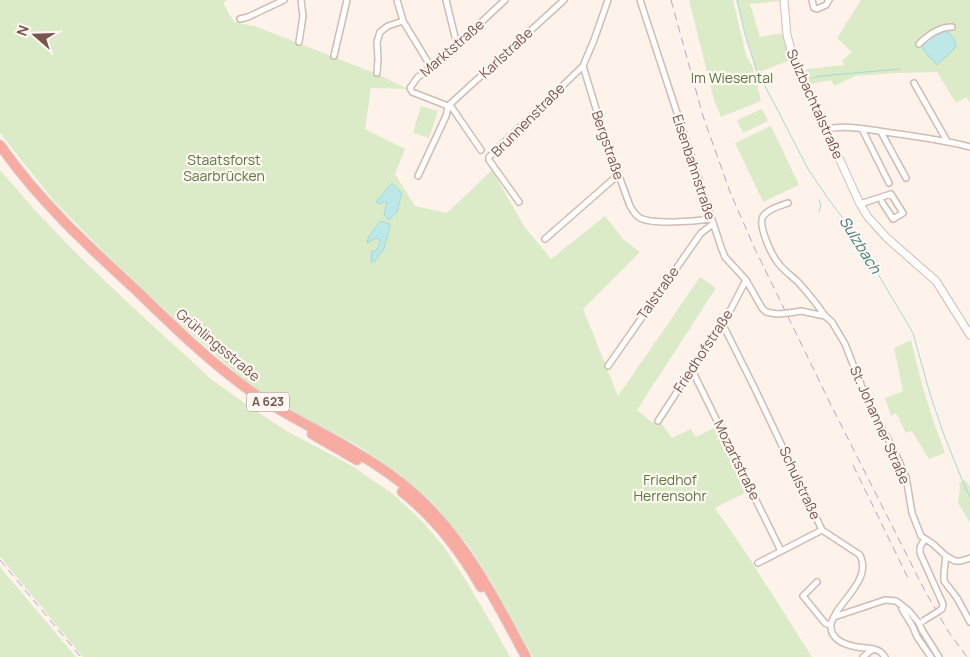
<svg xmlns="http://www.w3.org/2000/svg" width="970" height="657" viewBox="0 0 970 657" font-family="Manrope,sans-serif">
  <rect width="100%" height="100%" fill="#fdf3ea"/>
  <path fill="#dbebc8" d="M0,0H227L223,3L234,22L257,27L372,72L408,89L371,88L365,129L405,149L395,174L415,206L447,213L492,170L524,226L551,259L605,216L624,240L640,252L583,309L618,396L700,277L716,288L637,410L653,423H661L672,438L691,429L696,437L716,427L747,492L715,508L750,559L812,657H533L491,581L468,545L431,501L401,475L357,445L305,418L251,386L177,321L103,251L53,200L0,133Z
    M689,0H733L746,55L753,68L761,101L721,117L714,100Z
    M736,0H780L781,1L750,4L760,37L783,33L786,47L790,60L757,73Z
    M861,0H970V102L966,97L956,103L937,72L897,73L855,76L834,86L831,80L810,84L804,70L808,69L844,65L842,61L852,52L837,38Z
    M421,106L438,111L429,138L413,133Z
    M762,109L768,121L743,133L737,120Z
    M771,126L799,185L763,202L735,143Z
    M0,170L33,208L73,250L127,302L211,379L250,407L285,430L352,466L393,494L421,520L444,547L465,579L490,621L510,657H83L0,557Z
    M911,340L922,385L933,420L945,453L929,459L912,431L906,433L896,413L891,416L885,398L903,391L894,348Z
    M965,480L970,486V523L958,503L960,488L959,483Z
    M0,567L76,657H0Z"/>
  <path fill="#bee7e7" stroke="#a4d9d9" d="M945,31C951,34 956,39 956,47L937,65L924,51L922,45L930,38Z
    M392,183L402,193L397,212L389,220L384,215L387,202H384L380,204L376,202Z
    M380,221L385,222L390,224L389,231L384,249L374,262H371L372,251H376L380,243V240L376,238L367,243L368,238Z"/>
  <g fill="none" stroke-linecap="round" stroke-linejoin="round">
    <path stroke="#a4d9d9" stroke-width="1" d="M737,0L745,34L757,72L773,101L808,169L827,197L853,232L913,333L930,394L944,435L965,487L970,497
      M813,78L821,76L900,69
      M819,200L821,205L819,212"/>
    <defs>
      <path id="street" d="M397,0L403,21L431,67
        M446,0L457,45
        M608,0L594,40L583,66L604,135L630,206C633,211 635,215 640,218C653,225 696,221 711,219
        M640,0L721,247L725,257L746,280L762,308L766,312L777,314
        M812,0L814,8L817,9L826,5L829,0
        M240,19L248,17L284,0
        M299,42L303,16L301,0
        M919,44C928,35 940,27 952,27
        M334,56L347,0
        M377,73L378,59L377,42L380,32L388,26L403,21
        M914,83L947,141
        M450,105L481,150
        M448,106L412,92L410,88L417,78L457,45L505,0
        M448,106L564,0
        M862,129L889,183
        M826,130C842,123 875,131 892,133C918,137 944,140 970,147
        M881,132L906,178
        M418,176L446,116L448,106
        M519,202L489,160V157L583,66
        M788,203C780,206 770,208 764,215C756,223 772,256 779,264C784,271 792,276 798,282C808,293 817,304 825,316
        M860,204L891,194L903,213L893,219L882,202
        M545,239L618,175
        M789,313L801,311L825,316L832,322L845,344L869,405L894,450L906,477L912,513L921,536L933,544L946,556L955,561H961L970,558
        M722,323L755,389L822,530L860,555C871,577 846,596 836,613C834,617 832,620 831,624C829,639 845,645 857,647C863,648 871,648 877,650C880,651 883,654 885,657
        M608,366L701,233L713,224
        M692,370L781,551
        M658,421L731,309L746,280
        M925,539L920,547V553L943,604L942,609L939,611
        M946,556L944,572V581L957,598L970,622
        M758,563L822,530
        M817,582L803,596L825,623L831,626
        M902,609L913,627L917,637L931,657
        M834,617L885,600L896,601L909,611L919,623L922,630L939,657
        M863,657L873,649"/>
      <path id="secondary" d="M784,0L787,35L793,57L860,204L868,217L887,238L936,281L970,335"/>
      <path id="highway" d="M0,145C38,200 88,246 137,291C175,328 213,365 256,395C287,416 320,431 352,450C378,465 403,482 424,503C469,547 497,603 526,657
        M312,434L357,460
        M402,492C434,517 461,552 481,587"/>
    </defs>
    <use href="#street" stroke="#d2bbb2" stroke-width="8"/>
    <use href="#secondary" stroke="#d7bcb2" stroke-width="9"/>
    <use href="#highway" stroke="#d9cfcd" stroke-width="11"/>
    <use href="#street" stroke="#fff" stroke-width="5"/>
    <use href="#secondary" stroke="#fff" stroke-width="7"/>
    <use href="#highway" stroke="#f7aba1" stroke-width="9"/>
    <path stroke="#b4a7c8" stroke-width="1" stroke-dasharray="8 5" stroke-linecap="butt" d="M671,0L703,116L730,192L755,249L832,407L925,591L948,631L967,657
      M853,465L908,578
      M0,560L81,657"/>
    <defs>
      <path id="street-bridge" d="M777,314L789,313
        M923,621L939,611"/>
    </defs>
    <use href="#street-bridge" stroke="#d2bbb2" stroke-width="8" stroke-linecap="butt"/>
    <use href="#street-bridge" stroke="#fff" stroke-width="5"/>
  </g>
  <g text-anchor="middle" stroke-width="4.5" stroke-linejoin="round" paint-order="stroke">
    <rect fill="#fff7f1" stroke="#a1867e" stroke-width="1" x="247" y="392.5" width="42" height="19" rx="4"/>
    <g font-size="12" font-weight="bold" fill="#79554c">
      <text x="268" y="406">A 623</text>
    </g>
    <g font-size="14" fill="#79554c" stroke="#fff7f1">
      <text transform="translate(452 48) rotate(-41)" y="5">Marktstraße</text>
      <text transform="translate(506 53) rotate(-43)" y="5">Karlstraße</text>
      <text transform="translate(815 104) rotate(66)" y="5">Sulzbachtalstraße</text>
      <text transform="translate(528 120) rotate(-45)" y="5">Brunnenstraße</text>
      <text transform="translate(608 145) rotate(71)" y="5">Bergstraße</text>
      <text transform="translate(694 167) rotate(72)" y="5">Eisenbahnstraße</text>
      <text transform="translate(658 293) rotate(-55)" y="5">Talstraße</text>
      <text transform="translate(218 345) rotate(40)" y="5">Grühlingsstraße</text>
      <text transform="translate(703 351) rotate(-57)" y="5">Friedhofstraße</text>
      <text transform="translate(880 425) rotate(66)" y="5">St. Johanner Straße</text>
      <text transform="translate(737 460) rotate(64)" y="5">Mozartstraße</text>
      <text transform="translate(800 483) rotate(65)" y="5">Schulstraße</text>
    </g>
    <g font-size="14" fill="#597941" stroke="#fff7f1">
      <text x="732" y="83">Im Wiesental</text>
      <text x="224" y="165">Staatsforst<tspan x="224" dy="16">Saarbrücken</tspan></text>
      <text x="670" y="485">Friedhof<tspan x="670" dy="16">Herrensohr</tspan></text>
    </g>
    <g font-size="15" font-style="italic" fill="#3f7c7e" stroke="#fff7f1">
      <text transform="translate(860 245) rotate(58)" y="5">Sulzbach</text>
    </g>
  </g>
  <g transform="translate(35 35) rotate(290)" stroke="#fff7f1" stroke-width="4" paint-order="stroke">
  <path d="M0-4L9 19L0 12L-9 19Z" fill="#79554c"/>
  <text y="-8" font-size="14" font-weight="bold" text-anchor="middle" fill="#79554c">N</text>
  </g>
</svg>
